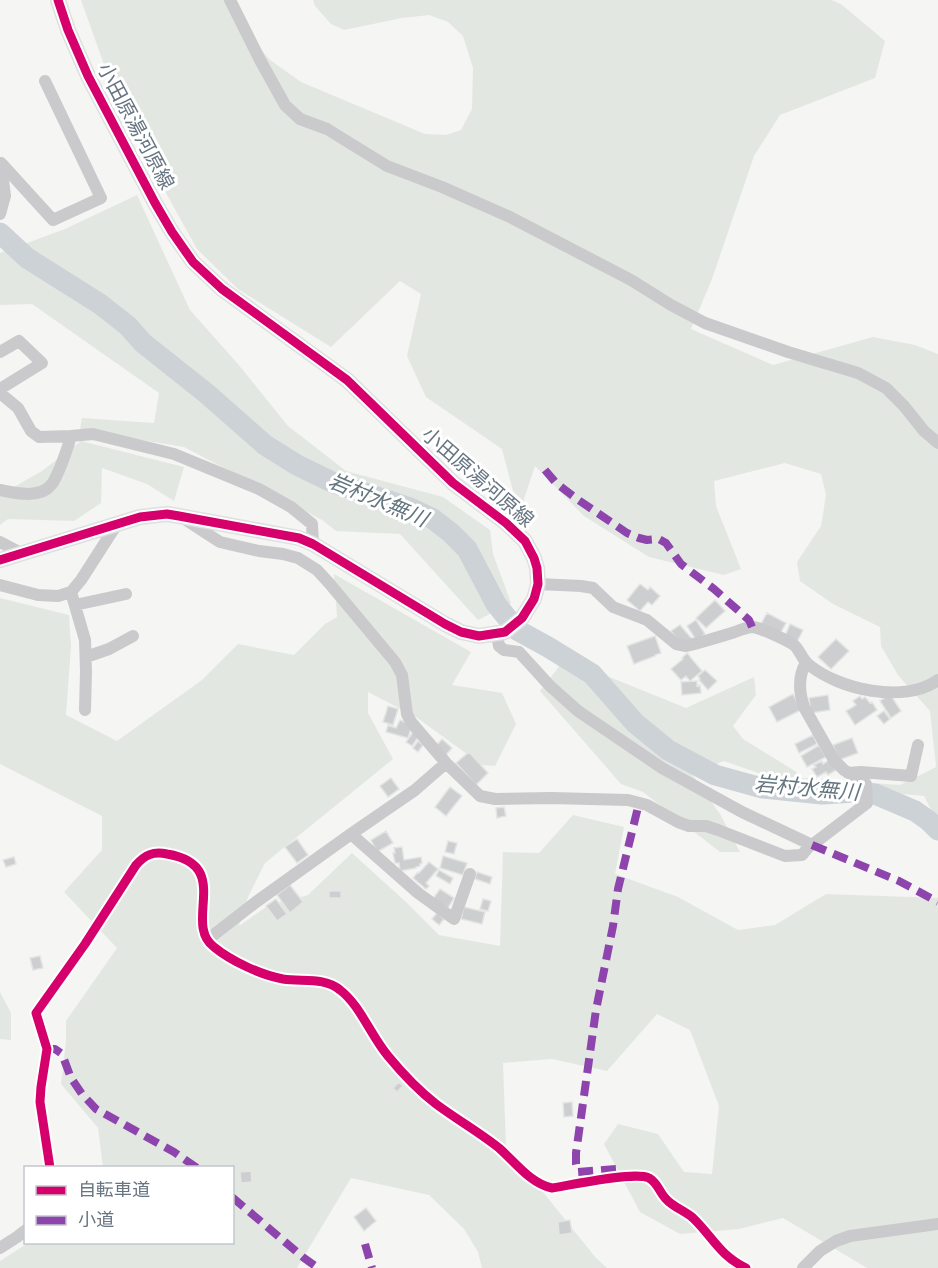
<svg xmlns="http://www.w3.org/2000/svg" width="938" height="1268" viewBox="0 0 938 1268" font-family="Cabin,'Noto Sans JP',sans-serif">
  <rect width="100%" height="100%" fill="#f5f5f4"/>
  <path fill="#e3e7e2" d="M81,0H229L253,40L270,60L301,82L425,134L446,135L461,130L472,109L473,68L463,36L448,22L429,15L402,18L344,30L331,24L315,6L313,0H831L841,4L885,41L875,78L780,115L754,156L712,279L691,329L773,365L873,337L915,345L938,354V823L924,796L787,783L724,761L692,774L720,814L740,852H720L643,792L621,784L540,691L565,659L686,708L754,677L756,695L733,726L743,739L795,771L801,778L900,785L936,767L930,711L898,675L881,646L880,627L833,604L800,581L797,562L821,526L826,495L821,474L785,463L714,481L716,506L741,569L724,575L649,557L584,516L535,466L523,502L513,491L502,449L426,397L407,356L421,294L400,281L331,347L238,289L197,249L161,184L106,70Z
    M137,195L190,310L238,364L288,426L346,471L443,497L490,530L493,554L511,603L478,620L400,534L336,531L322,520L184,447L80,430L82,418L154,423L159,393L32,304L0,305V253L65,229Z
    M81,441L184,467L174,501L147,484L102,468L101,503L74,521L8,519L0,525V495L42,471Z
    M334,574L471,652L452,685L502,693L516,724L495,766L482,765L416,717L368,692V713L393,759L265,863L248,897L239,926L269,905L308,895L352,853L406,902L439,935L500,946L503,852L539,853L573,815L624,827L615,874L678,897L738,930L775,925L826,894L938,898V1268H867L783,1218L739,1229L680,1234L640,1212L604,1144L618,1124L658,1134L684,1172L712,1174L719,1106L690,1030L657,1014L607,1071L552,1059L503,1063L506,1146L596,1258L607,1268H482L478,1252L464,1229L429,1195L351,1178L297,1268H0V1261L28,1243L232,1242V1168L103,1167L98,1128L61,1084L66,1042V1021L117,948L64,892L102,850V816L0,764V598L69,615L71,646L66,715L117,741L202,680L238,644L294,655L325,624L337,617Z
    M0,992L11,1013V1040L0,1039Z"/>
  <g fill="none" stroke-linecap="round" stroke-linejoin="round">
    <path stroke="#ccd2d6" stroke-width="21" d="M0,233L27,258L100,304L128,326L143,343L206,393L265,445L297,465L334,483L410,508L433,519L451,533L467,549L496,604L517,630L548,647L592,674L635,723L668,750L715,775L762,788L822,794L856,792L875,794L915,811L929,821L938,830"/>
  </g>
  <path fill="#cccecf" stroke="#e4e4e4" stroke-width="1.5" d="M640,584L648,590L650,587L660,596L652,605L648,602L640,611L627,600Z
    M715,600L725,611L706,628L696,618Z
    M767,613L786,623L780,634L761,624Z
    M696,620L705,634L696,640L687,626Z
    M790,624L803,630L797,642L785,636Z
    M680,625L693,640L686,645L679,642L671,631Z
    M655,636L661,653L655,655V656L634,664L627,646Z
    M836,639L849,651L831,669L818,657Z
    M687,653L702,671L690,681L686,676L681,680L671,669L683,659L682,658Z
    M705,670L717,681L708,690L699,680L700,679L698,676Z
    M697,681V686L700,685L701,693L682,695L681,682Z
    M793,694L801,710L777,722L769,707Z
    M890,694L901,711L891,718L880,701Z
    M828,695L830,710L811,713L809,698Z
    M860,696L862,699L865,697L870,703L872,702L877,710L855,725L846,711L856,705L853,701Z
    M388,706L398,709L393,725L383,722Z
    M884,711L890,719L884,724L877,716Z
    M400,720L412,725L408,738L386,732L388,725L396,728Z
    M413,732L419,736L412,746L406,742Z
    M813,735L817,744L799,753L795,744Z
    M852,738L858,753L839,760L833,745Z
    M442,739L452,748L446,755L436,746Z
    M418,741L423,745L418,752L413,748Z
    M819,745L826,757L807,767L801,756Z
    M469,752L488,773L476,785L456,763Z
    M829,760L836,770L828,775L826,772L817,777L812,769L816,767L814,765L822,761L823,764Z
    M391,778L399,789L388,797L380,786Z
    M450,787L462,796L446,816L435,807Z
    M504,807L506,816L497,818L496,808Z
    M386,831L393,843L377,852L371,840Z
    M297,839L308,855L297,863L285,847Z
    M448,841L457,843L454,854L445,852Z
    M402,847L404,860L421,857L422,863L420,864V866L416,867V868L400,871L399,863H395L393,853H395L394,848Z
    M443,856L467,863L463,875L440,868Z
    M14,857L16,864L6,867L3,860Z
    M429,862L438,869L426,883L429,886L426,889L413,878L418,872L419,873Z
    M439,870L453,878L450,884L436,876Z
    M477,872L492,877L490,884L475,879Z
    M290,885L303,902L290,913L277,895Z
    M440,889L454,898L448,908L432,900Z
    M329,891H341V898H329Z
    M276,899L287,914L277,921L266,906Z
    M483,899L491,901L488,911L480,909Z
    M464,907L485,912L482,924L461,919Z
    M437,913L444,919L439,925L432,919Z
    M40,956L43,968L33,970L30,958Z
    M399,1082L403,1086L397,1092L393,1088Z
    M572,1102L573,1116L564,1117L563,1103Z
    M251,1171L252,1182L241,1183L240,1172Z
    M366,1208L376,1221L364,1231L354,1217Z
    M570,1220L572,1233L559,1235L558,1222Z"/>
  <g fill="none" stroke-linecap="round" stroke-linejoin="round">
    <path stroke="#cacacc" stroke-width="12" d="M230,0L260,60L285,105L300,119L327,129L387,166L442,187L510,217L631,280L671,305L705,323L788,352L858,373L886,388L904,406L924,431L938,443
      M2,164L53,220L101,198L45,81
      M0,214L5,196L1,163
      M0,352L19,341L42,363L0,389
      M0,393L18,408L31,431L39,437L71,436C68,447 64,458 60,468C57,474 55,481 51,485C40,499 15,493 0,490
      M71,436L93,434L174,454L259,489L291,507L312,524L313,544
      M186,520L220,542L259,551L283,554L298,558L317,570L329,583L395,662L402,675L407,714L411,722L446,763L480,796L495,799L551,798L628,800L647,805L678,822L689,826H706L718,830L785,856L802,855L811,844
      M0,542L21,553
      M538,584L581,586L593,588L613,607L647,620L676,644L686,646C703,642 719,637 735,632C740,630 748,627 753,627C760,628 790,641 795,646C800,651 802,659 808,664C839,690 904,704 938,680
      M0,585L38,595L58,596L71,592L81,580L117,524
      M71,592L85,640L86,671L85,710
      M75,605L126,594
      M497,634L499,646L504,650L519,652L550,686L578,711L662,768L742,812L812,845L867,803L866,784L844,770L834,760L804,707C799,692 798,676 806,663
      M86,657L109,649L133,636
      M848,773L861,772L911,776L918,745
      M351,834L418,893L454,919L470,874
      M207,940L256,902L351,834L415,790L446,763
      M50,1168L40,1102L41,1087L47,1049L36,1013L85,944L136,865C145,855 153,851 167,854C234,865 182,923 214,947C231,961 261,975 283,979C302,982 325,977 340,990C360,1005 371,1036 388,1056C402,1073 418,1090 436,1104C456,1119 479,1132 499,1148C515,1162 531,1184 552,1188C571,1185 634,1171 649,1178C658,1183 659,1192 666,1199C673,1207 685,1211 693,1218C712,1236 720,1256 746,1268
      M0,1248L17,1237L26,1230
      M803,1268L820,1251L836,1241L850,1236L938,1224"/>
    <path stroke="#dedfe0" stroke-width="16" d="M0,560L140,517L167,514L179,516L299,538L313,544L445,624L461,632L479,636L505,632L522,618L534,599L538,584L537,568L534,558L525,541L506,523L453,483L347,380L222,289L193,262L172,232L155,203L88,76L68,30L58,0"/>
    <path stroke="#8e44ad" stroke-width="8" stroke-dasharray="15 8" stroke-linecap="butt" d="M545,470L556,483L577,499L627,533L639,538L647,540L659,539L666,543L681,564L714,589L732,605L749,620L752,627
      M812,845L899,881L938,902
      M47,1049H55L62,1054L71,1078L82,1094L96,1109L174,1152L197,1168
      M616,1169L578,1172L576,1164V1153L596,1010L613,926L618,889L639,803
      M232,1197L304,1258L318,1268
      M365,1244L372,1268"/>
    <defs>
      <path id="cycleway" d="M0,560L140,517L167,514L179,516L299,538L313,544L445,624L461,632L479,636L505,632L522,618L534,599L538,584L537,568L534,558L525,541L506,523L453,483L347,380L222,289L193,262L172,232L155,203L88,76L68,30L58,0
        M50,1168L40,1102L41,1087L47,1049L36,1013L85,944L136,865C145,855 153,851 167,854C234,865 182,923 214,947C231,961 261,975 283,979C302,982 325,977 340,990C360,1005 371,1036 388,1056C402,1073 418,1090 436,1104C456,1119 479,1132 499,1148C515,1162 531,1184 552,1188C571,1185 634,1171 649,1178C658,1183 659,1192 666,1199C673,1207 685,1211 693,1218C712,1236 720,1256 746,1268"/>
    </defs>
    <use href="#cycleway" stroke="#fff" stroke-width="13"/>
    <use href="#cycleway" stroke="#d6006c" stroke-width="9"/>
  </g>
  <g text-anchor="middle" stroke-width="6" stroke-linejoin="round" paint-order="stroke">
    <g font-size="20" fill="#677582" stroke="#fff">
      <text transform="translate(136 126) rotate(62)" y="7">小田原湯河原線</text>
      <text transform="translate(478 477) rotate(41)" y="7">小田原湯河原線</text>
    </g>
    <g font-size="21" font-style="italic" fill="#63767f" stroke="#fff">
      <text transform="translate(378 500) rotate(23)" y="7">岩村水無川</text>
      <text transform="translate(807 788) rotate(5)" y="7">岩村水無川</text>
    </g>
  </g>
  <rect x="24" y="1166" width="210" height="78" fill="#ffffff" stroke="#c2c8cd" stroke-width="1.5"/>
  <rect x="36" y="1186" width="30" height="9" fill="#d6006c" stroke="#c2c8cd" stroke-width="1.5"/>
  <text x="78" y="1196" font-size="18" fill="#677582">自転車道</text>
  <rect x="36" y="1216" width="30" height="9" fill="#8e44ad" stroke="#c2c8cd" stroke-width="1.5"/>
  <text x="78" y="1226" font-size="18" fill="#677582">小道</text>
</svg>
